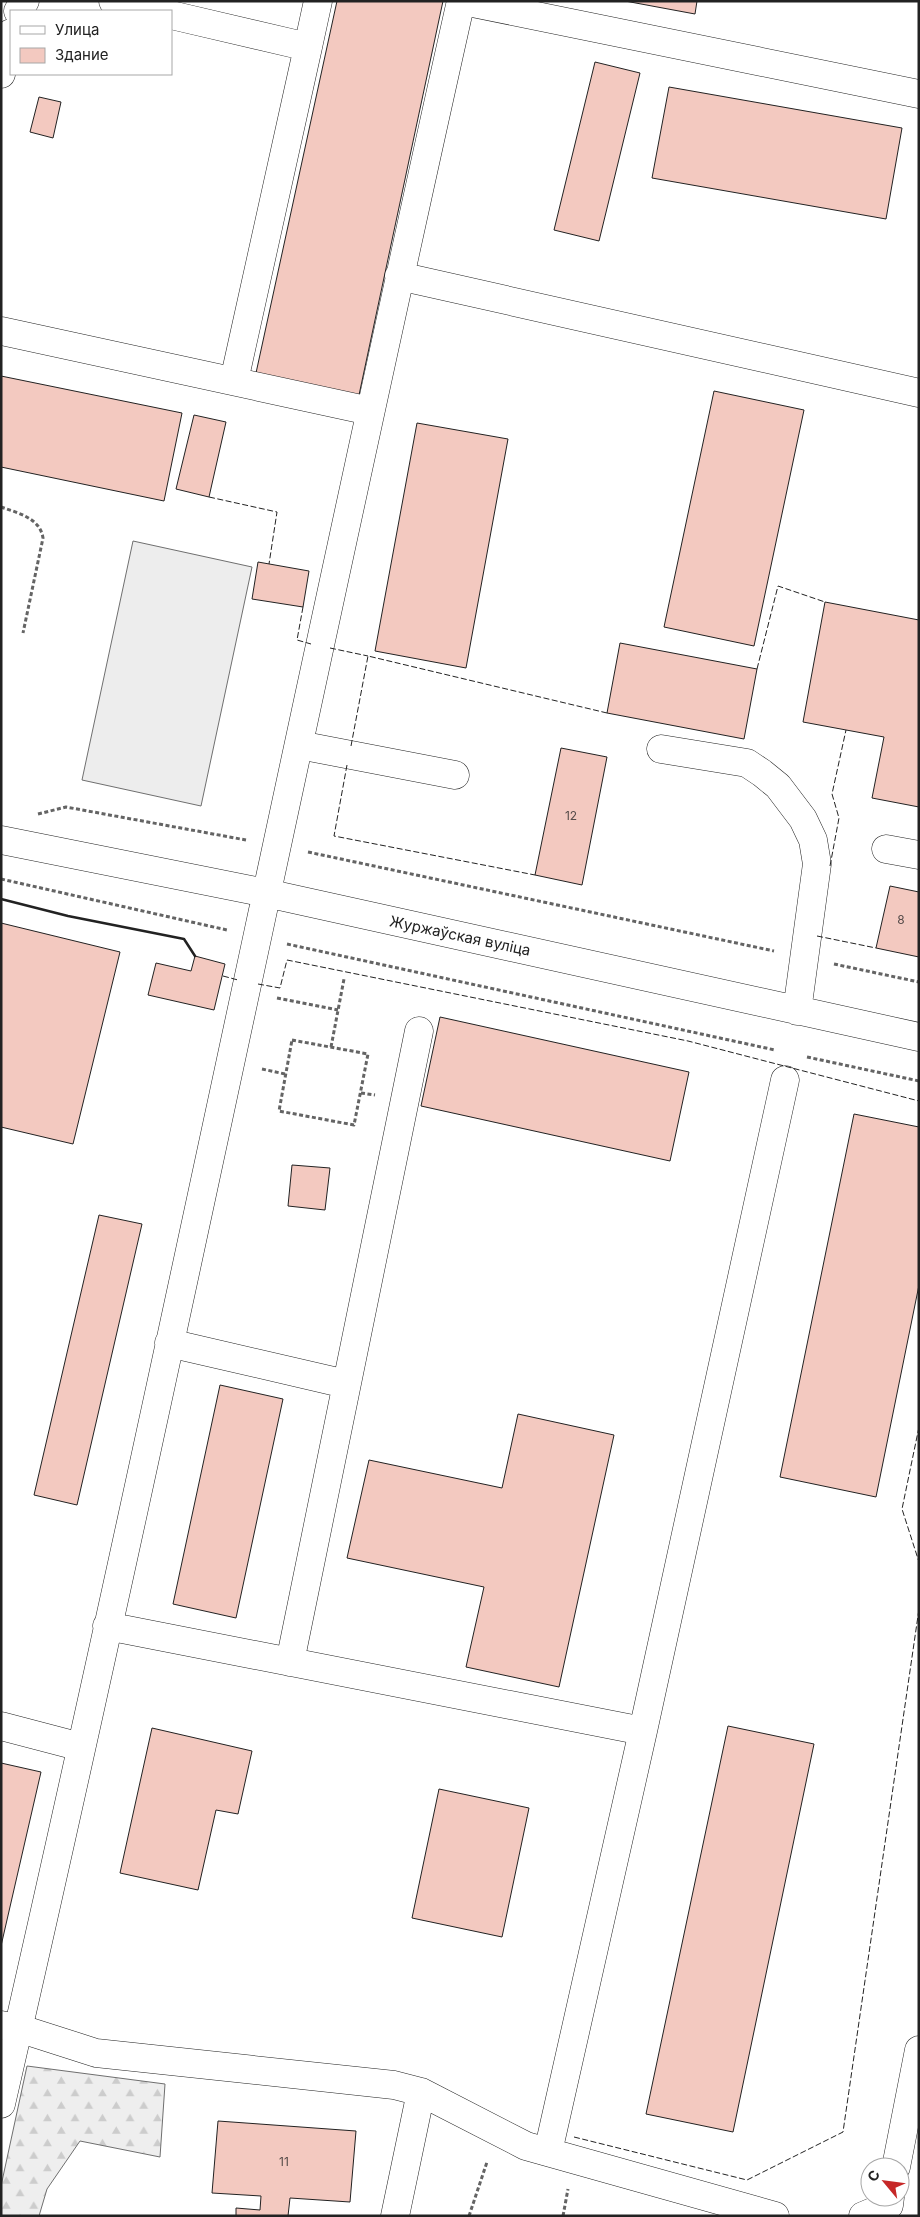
<svg xmlns="http://www.w3.org/2000/svg" width="920" height="2217" viewBox="0 0 920 2217" font-family="Inter,sans-serif">
  <defs>
    <pattern id="forest-firs" width="22" height="20" patternUnits="userSpaceOnUse" patternTransform="scale(1.25)"><rect width="22" height="20" fill="#eee"/><path d="M5 1l3.5 6h-7zM16 11l3.5 6h-7z" fill="#ccc"/></pattern>
  </defs>
  <rect width="100%" height="100%" fill="#fff"/>
  <path fill="url(#forest-firs)" stroke="#6f6f6f" d="M27,2066L165,2084L160,2157L80,2141L47,2189L39,2216H1V2186Z"/>
  <path fill="#ededed" stroke="#6f6f6f" d="M133,541L252,567L201,806L82,780Z"/>
  <path fill="#f3c9c0" stroke="#222" d="M337,1H443L359,395L256,373Z
    M625,1H697L695,14Z
    M595,62L640,73L599,241L554,230Z
    M669,87L902,128L886,219L652,178Z
    M39,97L61,102L53,138L30,132Z
    M1,376L182,413L164,501L1,467Z
    M714,391L804,410L754,646L664,627Z
    M194,415L226,422L209,497L176,489Z
    M417,423L508,439L466,668L375,651Z
    M258,562L309,571L303,607L252,599Z
    M825,602L919,620V807L872,798L884,737L803,722Z
    M620,643L757,669L744,739L607,713Z
    M561,748L607,757L582,885L535,875Z
    M890,886L919,892V957L876,948Z
    M1,923L120,952L73,1144L1,1127Z
    M195,956L225,964L214,1010L148,995L156,963L191,971Z
    M440,1017L689,1072L670,1161L421,1106Z
    M854,1114L919,1127V1285L876,1497L780,1477Z
    M292,1165L330,1168L325,1210L288,1206Z
    M99,1215L142,1224L77,1505L34,1495Z
    M220,1385L283,1399L236,1618L173,1604Z
    M518,1414L614,1435L559,1687L466,1667L484,1587L347,1558L369,1460L502,1488Z
    M728,1726L814,1744L733,2132L646,2114Z
    M152,1728L252,1751L238,1814L216,1810L198,1890L120,1873Z
    M1,1763L41,1772L1,1946Z
    M439,1789L529,1808L502,1937L412,1918Z
    M218,2121L356,2131L350,2202L290,2198L288,2216H236V2208L260,2210L261,2196L212,2193Z"/>
  <g fill="none" stroke-linecap="round" stroke-linejoin="round">
    <defs>
      <path id="minor" d="M113,1L156,11
        M463,1L919,94
        M18,11L25,1
        M171,15L308,47L318,1
        M1,74L11,33
        M399,276L919,393
        M1,331L370,411
        M234,381L308,47
        M299,745L455,775
        M661,749L747,763L762,773L778,786L803,819L813,840L817,864L797,1011
        M1,840L266,893L919,1037
        M886,849L919,855
        M169,1343L346,1384
        M107,1626L643,1731
        M290,1662L419,1031
        M1,1726L81,1747
        M1,2025L18,2028L96,2053L394,2085L421,2092L526,2146L775,2216
        M1,2104C162,1404 304,701 461,1
        M548,2152L643,1731L785,1080
        M896,2167L919,2050
        M395,2216L421,2092
        M863,2216L889,2205L890,2197"/>
    </defs>
    <use href="#minor" stroke="#222" stroke-width="29"/>
    <path stroke="#646464" stroke-width="3" stroke-dasharray="4 2.5" stroke-linecap="butt" d="M1,507C18,513 40,518 43,538L23,633
      M38,814L66,807L246,840
      M308,852L774,951
      M1,879L227,930
      M287,944L775,1050
      M834,964L919,982
      M277,998L338,1010
      M292,1040L368,1054L354,1125L279,1111Z
      M331,1047L344,979
      M807,1057L919,1081
      M262,1069L285,1074
      M361,1093L375,1095
      M469,2216L487,2162
      M563,2216L568,2189"/>
    <use href="#minor" stroke="#fff" stroke-width="28"/>
    <path stroke="#222" stroke-width="1" stroke-dasharray="6 2.5" stroke-linecap="butt" d="M209,497L277,512L269,564
      M303,607L297,640L311,644
      M330,648L368,656
      M757,669L778,586L825,602
      M351,746L368,656L607,713
      M347,765L334,836L535,875
      M830,866L839,818L832,794L846,730
      M817,936L876,948
      M223,976L238,980
      M258,984L280,988L287,960L688,1041L919,1101
      M919,1427L902,1509L919,1562
      M574,2137L747,2180L843,2132L919,1609"/>
    <path stroke="#222" stroke-width="2.5" d="M1,899L68,916L184,939L195,956"/>
  </g>
  <g text-anchor="middle" stroke-width="4" stroke-linejoin="round" paint-order="stroke">
    <g font-size="12" fill="#564c4a">
      <text x="571" y="820">12</text>
      <text x="901" y="924">8</text>
      <text x="284" y="2166">11</text>
    </g>
    <g font-size="15" fill="#222" stroke="#fff">
      <text transform="translate(460 936) rotate(12)" y="5">Журжаўская вуліца</text>
    </g>
  </g>
  <rect width="920" height="2217" fill="none" stroke="#222222" stroke-width="5"/>
  <rect x="10" y="10" width="162" height="65" fill="#ffffff" stroke="#a7a7a7"/>
  <rect x="20" y="26" width="25" height="8" fill="#ffffff" stroke="#a7a7a7"/>
  <text x="55" y="35" font-size="15" fill="#222222">Улица</text>
  <rect x="20" y="48" width="25" height="15" fill="#f3c9c0" stroke="#a7a7a7"/>
  <text x="55" y="60" font-size="15" fill="#222222">Здание</text>
  <g transform="translate(885 2182) rotate(299)"><circle r="24" fill="#ffffff" stroke="#a7a7a7"/>
  <path d="M0-4L9 19L0 12L-9 19Z" fill="#c62828"/>
  <text y="-8" font-size="14" font-weight="bold" text-anchor="middle" fill="#222222">С</text>
  </g>
</svg>
